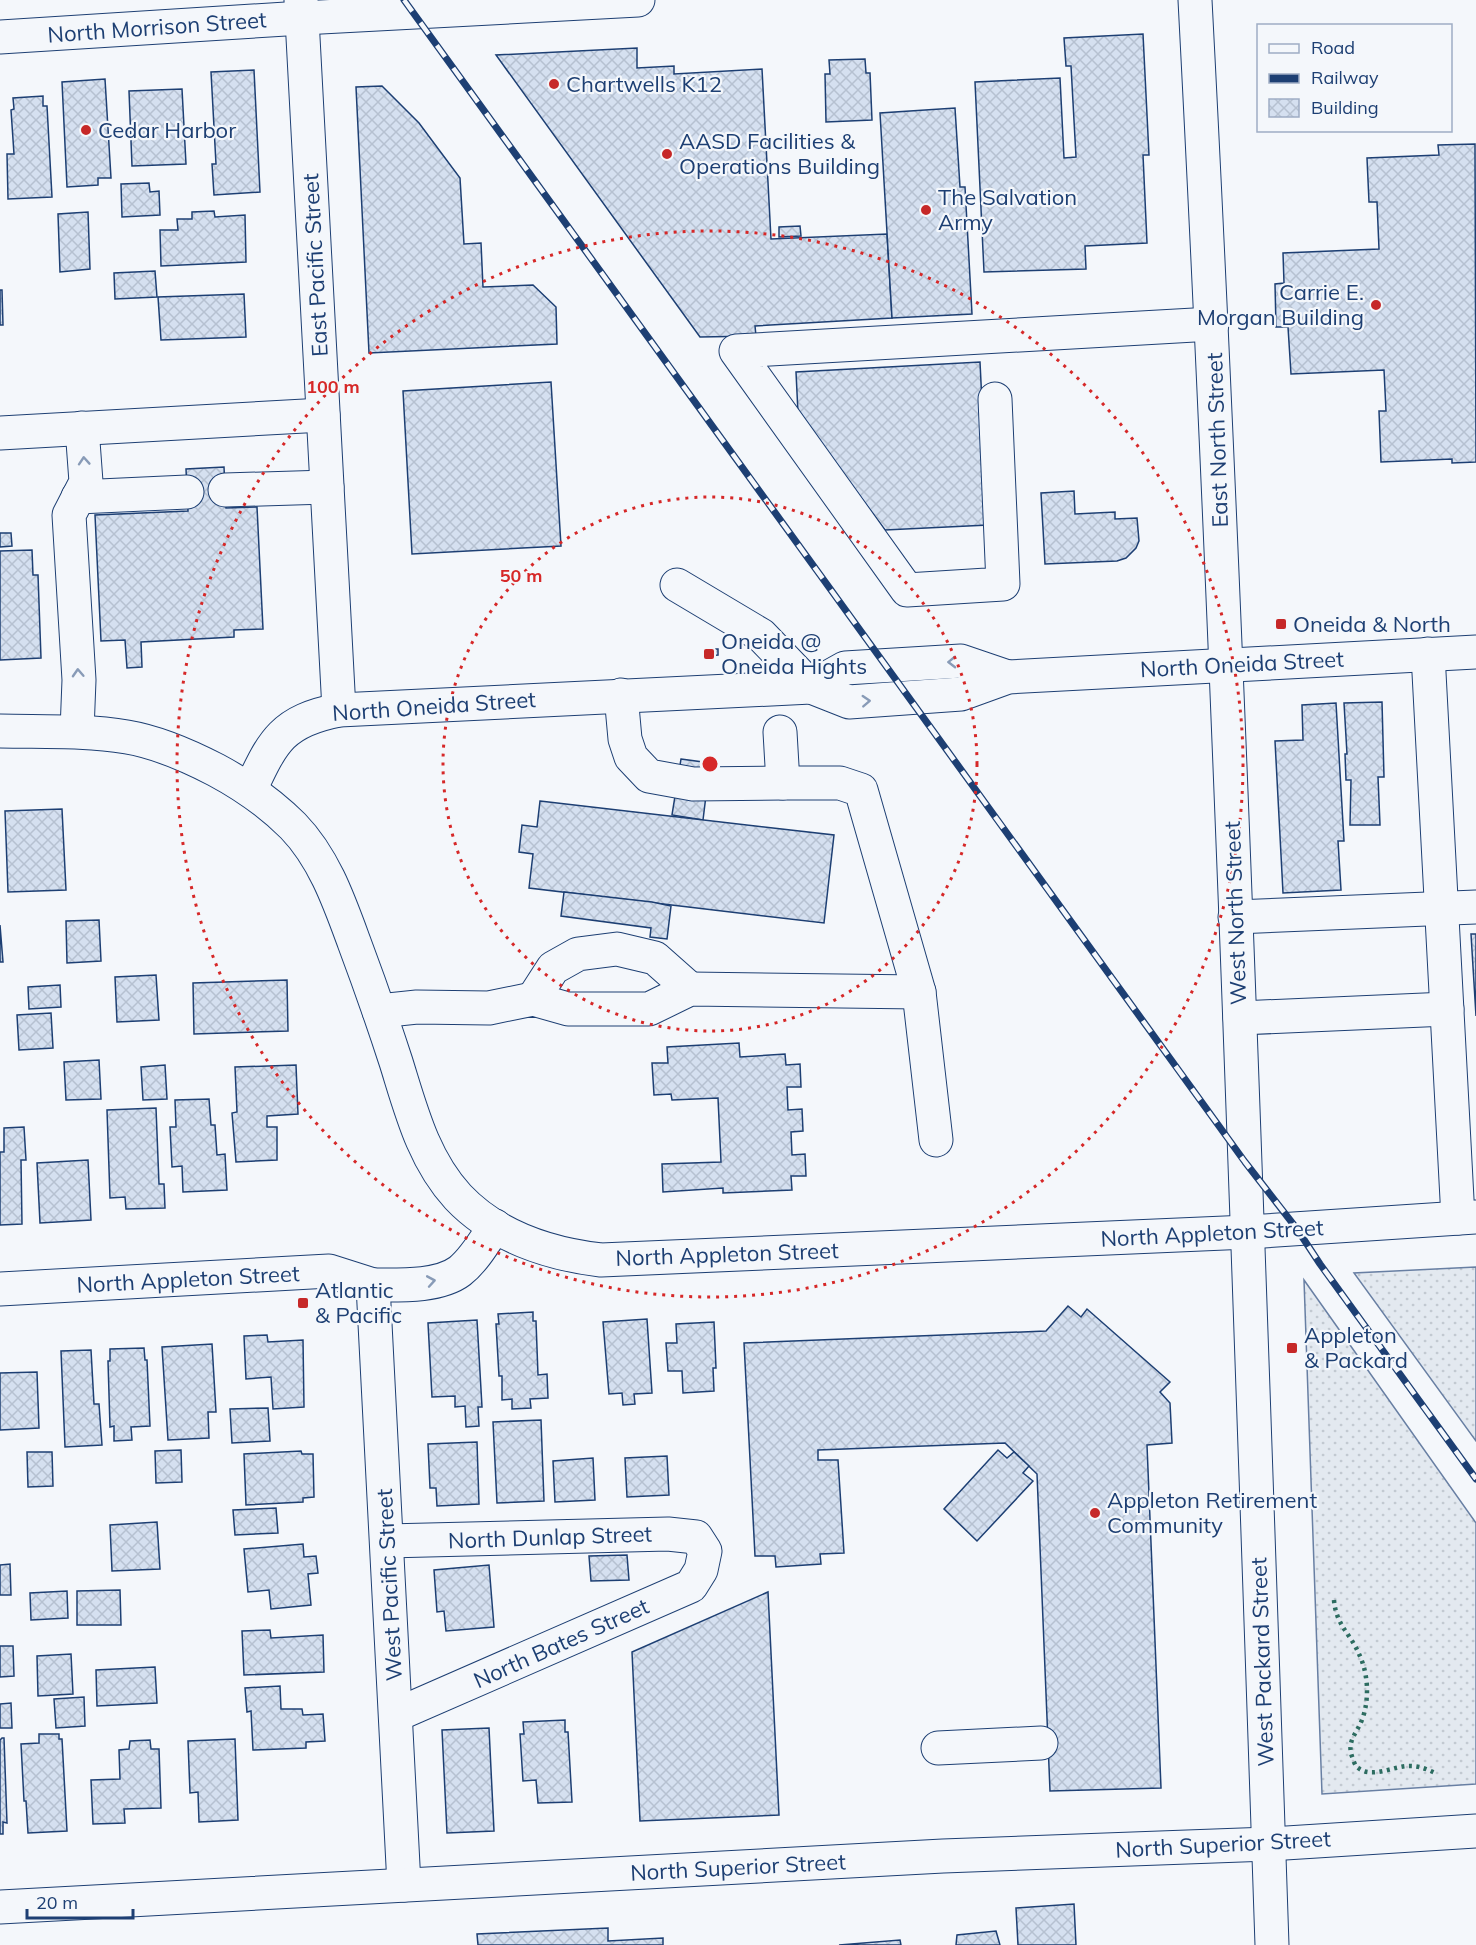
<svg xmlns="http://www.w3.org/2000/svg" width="1476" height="1945" viewBox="0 0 1476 1945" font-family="Mulish,sans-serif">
<defs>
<pattern id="grass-dots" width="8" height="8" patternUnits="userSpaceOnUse" patternTransform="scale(1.5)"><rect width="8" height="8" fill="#e3e9f0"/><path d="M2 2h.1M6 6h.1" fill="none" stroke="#c2c9d1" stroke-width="1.8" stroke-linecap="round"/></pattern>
<pattern id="building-cross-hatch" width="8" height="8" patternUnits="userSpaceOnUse" patternTransform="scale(1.5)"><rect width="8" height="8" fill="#d5e0f0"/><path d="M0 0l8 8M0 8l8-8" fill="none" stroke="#b6c1d1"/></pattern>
</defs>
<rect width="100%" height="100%" fill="#f4f7fb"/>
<g fill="url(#grass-dots)" stroke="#687fa3" stroke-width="1.5">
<path d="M1476 1267V1441L1354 1273Z"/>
<path d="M1304 1280 1476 1523V1784L1322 1794Z"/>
</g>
<g fill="url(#building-cross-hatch)" stroke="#1d3f73" stroke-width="1.5">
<path d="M1143 34 1149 155H1143L1147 243 1085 246 1086 269 984 272 975 82 1060 78 1064 158 1076 157 1071 66H1066L1064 38Z"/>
<path d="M637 48V68L674 66V74L762 69 771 239 887 234 892 318 755 326 756 336 700 337 496 55Z"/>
<path d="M865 59 866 73H870L872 120 826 122 825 74H830L829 60Z"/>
<path d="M254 70 260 192 214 195 212 164H216L211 72Z"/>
<path d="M105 79 111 178H98V185L67 187 62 82Z"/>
<path d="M382 86 419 123 460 178 464 244 481 243 483 287 533 285 556 307 557 344 369 353 356 87Z"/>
<path d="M182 89 186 164 132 166 129 91Z"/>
<path d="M43 96V106H47L52 197 8 199 7 154H14L11 110 14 109 13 98Z"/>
<path d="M955 108 960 187H965L972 314 892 318 880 113Z"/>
<path d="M1475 144 1476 462 1452 463V459L1381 462 1379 411H1386L1384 370 1291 374 1288 327H1276L1275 284 1284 283 1283 253 1379 249 1377 202H1369L1367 158 1439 155 1438 145Z"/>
<path d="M149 183 150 192 159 191 160 215 122 217 121 184Z"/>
<path d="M214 211 215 217 245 215 246 262 161 266 160 230H178L177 219H192V212Z"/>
<path d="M88 212 90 269 60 272 58 214Z"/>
<path d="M800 226 801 236 779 237V227Z"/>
<path d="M155 271 157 297 115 299 114 273Z"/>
<path d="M0 290H2L3 325H0Z"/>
<path d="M244 294 246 337 161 340 158 297Z"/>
<path d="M980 362 988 525 885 530 798 413 796 372Z"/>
<path d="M551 382 561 546 412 554 403 391Z"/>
<path d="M224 467 226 508 257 507 263 629 234 630V637L141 642 142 667 127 668 125 640 101 641 95 515 188 511 186 469Z"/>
<path d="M1074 491 1075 514 1115 512V519L1137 518 1139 541 1136 548 1126 558 1117 561 1045 564 1041 493Z"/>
<path d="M0 533H11L12 546 0 547Z"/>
<path d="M32 550 33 575H38L41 658 0 660V551Z"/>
<path d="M704 649H718V655L704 656Z"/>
<path d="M1382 702 1384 777H1378L1380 825H1350L1351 780H1346L1345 754H1347L1344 703Z"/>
<path d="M1336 703 1344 841H1338L1341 890 1283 893 1275 741 1303 740 1302 705Z"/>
<path d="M681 759 710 763 703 820 672 815Z"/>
<path d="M540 801 834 835 824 923 529 888 533 854 519 852 522 825 537 827Z"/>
<path d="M62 809 66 890 8 892 5 811Z"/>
<path d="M564 892 652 902 671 906 667 939 650 937 651 928 561 916Z"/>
<path d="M99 920 101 961 67 963 66 921Z"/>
<path d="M0 925 3 962H0Z"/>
<path d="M1471 934H1476V1016Z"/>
<path d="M156 975 159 1020 117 1022 115 977Z"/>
<path d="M287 980 288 1031 194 1034 193 983Z"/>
<path d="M60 985 61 1007 29 1009 28 987Z"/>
<path d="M51 1013 53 1048 19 1050 17 1015Z"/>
<path d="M739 1043 740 1057 785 1054 786 1065 800 1064 801 1087H787L788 1110 802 1109 803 1131 791 1132 792 1155 805 1154 806 1176H791L792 1190 723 1193V1188L663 1192 662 1164 721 1162 718 1098 672 1100 671 1094 654 1095 652 1063H668L667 1047Z"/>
<path d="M99 1060 101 1099 66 1100 64 1062Z"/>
<path d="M165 1065 167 1099 143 1100 141 1067Z"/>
<path d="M296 1065 298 1114 267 1116V1127H277V1160L236 1162 232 1113 237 1112 235 1067Z"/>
<path d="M209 1099 211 1125H215L217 1155 225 1154 227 1190 183 1192 182 1166 172 1167 170 1127H176L175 1100Z"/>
<path d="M156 1108 159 1184H164L165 1208 126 1209 125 1197 110 1198 107 1110Z"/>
<path d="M24 1127 26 1160H21L22 1224 0 1225V1152H4V1128Z"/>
<path d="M88 1160 91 1220 40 1223 37 1163Z"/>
<path d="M1068 1306 1081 1317 1087 1309 1170 1382 1160 1392 1170 1403 1172 1443 1147 1445 1161 1788 1050 1791 1037 1474 1005 1443 818 1450V1460H838L844 1553 820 1554 821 1564 776 1567 775 1556H755L744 1343 1046 1331Z"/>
<path d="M533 1312V1321H536L538 1375 547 1374 548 1398 530 1399 531 1408 512 1409V1399L502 1400V1376H499L496 1324H499L498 1314Z"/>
<path d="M647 1319 652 1393 634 1394 635 1404 623 1405 622 1393 609 1394 603 1322Z"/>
<path d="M477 1320 482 1407H478L479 1426 466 1427 465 1406 455 1407V1396L432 1397 428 1323Z"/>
<path d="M714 1322 716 1368H713L714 1391 683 1393 682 1371H668L666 1343H677L676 1324Z"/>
<path d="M267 1335 268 1342 303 1340 304 1407 273 1409 271 1377 246 1379 244 1336Z"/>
<path d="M212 1344 216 1412H208L209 1438 168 1440 162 1347Z"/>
<path d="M144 1348 145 1360H147L150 1426 131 1427 132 1440 114 1441V1426L110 1427 108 1361H110V1349Z"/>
<path d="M91 1350 94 1404H99L102 1445 65 1447 61 1351Z"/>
<path d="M37 1372 39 1428 0 1430V1373Z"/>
<path d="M268 1408 270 1441 232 1443 230 1409Z"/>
<path d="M541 1420 544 1501 497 1503 493 1422Z"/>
<path d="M477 1442 479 1504 437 1506 436 1488H430L428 1444Z"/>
<path d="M181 1450 182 1482 156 1483 155 1451Z"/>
<path d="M998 1450 1007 1458 1014 1452 1029 1466 1023 1473 1033 1481 977 1541 944 1509Z"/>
<path d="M301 1451 302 1454H313L314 1497 303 1498V1502L246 1505 244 1454Z"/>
<path d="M27 1452H52L53 1486 28 1487Z"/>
<path d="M667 1456 669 1495 627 1497 625 1458Z"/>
<path d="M593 1458 595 1500 555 1502 553 1461Z"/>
<path d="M276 1508 278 1533 235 1535 233 1510Z"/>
<path d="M157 1522 160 1569 112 1571 110 1525Z"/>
<path d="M303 1544 304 1557 316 1556 318 1573 308 1574 311 1605 271 1609 269 1590 248 1592 244 1549Z"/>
<path d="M627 1555 629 1580 591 1581 589 1556Z"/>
<path d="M10 1564 11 1595H0V1565Z"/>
<path d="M489 1565 494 1627 446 1631 444 1611 437 1612 434 1570Z"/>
<path d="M120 1590 121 1625H77V1591Z"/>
<path d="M67 1591 68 1618 31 1620 30 1593Z"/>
<path d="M768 1592 779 1815 640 1821 632 1652Z"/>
<path d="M270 1630 271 1638 323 1635 324 1672 244 1675 242 1631Z"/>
<path d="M0 1646H13L14 1676 0 1677Z"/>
<path d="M71 1654 73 1694 38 1696 37 1656Z"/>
<path d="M155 1667 157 1703 97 1706 96 1670Z"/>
<path d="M280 1686 281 1709H302L303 1715 323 1714 325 1741 306 1742V1748L253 1750 251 1711 247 1712 245 1688Z"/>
<path d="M84 1697 85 1726 56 1728 54 1699Z"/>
<path d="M11 1703 12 1728H0V1704Z"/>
<path d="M565 1720V1732H568L572 1802 538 1803 536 1780 523 1781 520 1734H524L523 1722Z"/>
<path d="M489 1728 494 1831 447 1833 442 1730Z"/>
<path d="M39 1734H59V1739H62L67 1831 28 1833 26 1801H24L21 1744 39 1743Z"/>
<path d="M2 1738H4L7 1823 3 1822V1834H0V1740Z"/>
<path d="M235 1739 238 1820 199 1822 198 1792 190 1793 188 1741Z"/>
<path d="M150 1740 151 1749H159L161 1808 124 1809 125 1823 93 1824 91 1780 120 1779 119 1750 129 1749 130 1741Z"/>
<path d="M1074 1904 1076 1945H1018L1016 1908Z"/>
<path d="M608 1928V1941L663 1938V1945H478L477 1934Z"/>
<path d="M996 1931 1000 1945H956L957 1935Z"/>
<path d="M900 1940 901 1945H839Z"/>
</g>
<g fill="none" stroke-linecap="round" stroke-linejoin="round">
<g stroke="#1d3f73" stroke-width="35">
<g id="minor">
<path d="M301 0 339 710"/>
<path d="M1195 0C1229 648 1250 1297 1272 1945"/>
<path d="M0 37 302 18 638 0"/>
<path d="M995 399 1003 584 907 590 736 351 1212 324"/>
<path d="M0 433 323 415"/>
<path d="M225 490 327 487"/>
<path d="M78 497 187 492"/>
<path d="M677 585 761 635 811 687"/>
<path d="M1428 654 1458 1218"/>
<path d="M621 695 625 739 631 757 649 776 693 784 783 783"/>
<path d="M77 731 79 680 69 515 86 482 82 428"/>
<path d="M780 732 783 783H840L861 790 919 992 936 1140"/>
<path d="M1235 917 1476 907"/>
<path d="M533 999 553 968 578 954 617 949 655 958 690 989"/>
<path d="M379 1011 417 1007 489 1008 533 999 568 1009H649L690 989 919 992"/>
<path d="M1240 1018 1447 1009"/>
<path d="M0 1289 329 1271 373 1285 404 1885"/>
<path d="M387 1541 668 1534 696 1537 705 1551 701 1570 691 1586 396 1715"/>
<path d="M938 1748 1041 1743"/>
<path d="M0 1907 943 1856 1269 1844 1476 1831"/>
</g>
</g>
<g stroke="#1d3f73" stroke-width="35">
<g id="major">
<path d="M811 687 845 668 961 661 1008 677"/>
<path d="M0 731C42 732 85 730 127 737 157 742 189 756 216 770 244 785 270 803 293 826 324 858 339 901 354 942 369 982 383 1022 396 1062 411 1110 423 1159 458 1197 495 1236 549 1254 601 1260L1248 1232 1476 1217"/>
<path d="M250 790C273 741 282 721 339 710L811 687 849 702 961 694 1008 677 1476 652"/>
<path d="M373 1285C398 1285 439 1287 460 1271 474 1260 485 1241 495 1226"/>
</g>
</g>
<use href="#minor" stroke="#f4f7fb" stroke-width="33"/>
<use href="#major" stroke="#f4f7fb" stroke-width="33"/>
<g stroke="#1d3f73" stroke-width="7">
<path id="rail" d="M404 0 1245 1162 1297 1229 1320 1264 1476 1479"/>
</g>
<use href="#rail" stroke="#f4f7fb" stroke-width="4.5" stroke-dasharray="14" stroke-linecap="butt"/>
<path stroke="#2c6c60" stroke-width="4.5" stroke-dasharray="3 4.5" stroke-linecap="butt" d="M1334 1600C1336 1625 1350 1633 1359 1654 1364 1664 1367 1678 1367 1690 1367 1699 1366 1708 1363 1717 1358 1733 1345 1741 1353 1759 1353 1760 1356 1767 1357 1767 1371 1780 1395 1765 1411 1766 1420 1766 1429 1770 1437 1774"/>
</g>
<defs><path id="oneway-chevron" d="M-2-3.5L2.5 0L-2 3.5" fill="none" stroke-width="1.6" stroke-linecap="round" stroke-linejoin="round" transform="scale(1.5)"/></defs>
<g stroke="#889bb7">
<use href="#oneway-chevron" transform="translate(84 461) rotate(-94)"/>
<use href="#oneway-chevron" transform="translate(952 662) rotate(179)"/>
<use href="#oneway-chevron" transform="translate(78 673) rotate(-93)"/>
<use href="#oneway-chevron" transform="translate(866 701) rotate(-3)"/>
<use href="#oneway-chevron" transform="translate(431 1281) rotate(-10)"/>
</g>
<g fill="none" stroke="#d62828" stroke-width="3" stroke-dasharray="3 6">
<circle cx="710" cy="764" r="267"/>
<circle cx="710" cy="764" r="533"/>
</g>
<g fill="#c62828" stroke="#f4f7fb" stroke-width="2">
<circle cx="554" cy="84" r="6"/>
<circle cx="86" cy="130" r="6"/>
<circle cx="667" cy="154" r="6"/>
<circle cx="926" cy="210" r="6"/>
<circle cx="1376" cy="305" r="6"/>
<rect x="1275" y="618" width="12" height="12" rx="3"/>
<rect x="703" y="648" width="12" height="12" rx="3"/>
<rect x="297" y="1297" width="12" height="12" rx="3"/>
<rect x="1286" y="1342" width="12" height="12" rx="3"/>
<circle cx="1095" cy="1513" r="6"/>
</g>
<g text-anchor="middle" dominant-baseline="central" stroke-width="4.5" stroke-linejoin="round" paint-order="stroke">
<g font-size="22" fill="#1d3f73" stroke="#f4f7fb">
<text transform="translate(157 27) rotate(-4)">North Morrison Street</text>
<text transform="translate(315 265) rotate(-93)">East Pacific Street</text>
<text transform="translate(1217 440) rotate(-92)">East North Street</text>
<text transform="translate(1242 664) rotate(-3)">North Oneida Street</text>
<text transform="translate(434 706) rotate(-4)">North Oneida Street</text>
<text transform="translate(1235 913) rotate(-92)">West North Street</text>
<text transform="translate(1212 1233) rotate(-3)">North Appleton Street</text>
<text transform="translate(727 1254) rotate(-2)">North Appleton Street</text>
<text transform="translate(188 1279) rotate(-3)">North Appleton Street</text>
<text transform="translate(550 1537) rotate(-2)">North Dunlap Street</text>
<text transform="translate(389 1585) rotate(-93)">West Pacific Street</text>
<text transform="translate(561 1643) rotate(-24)">North Bates Street</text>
<text transform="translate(1262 1662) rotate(-92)">West Packard Street</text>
<text transform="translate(1223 1844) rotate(-3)">North Superior Street</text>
<text transform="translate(738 1867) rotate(-3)">North Superior Street</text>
</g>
<g font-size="22" fill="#1d3f73" stroke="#f4f7fb" text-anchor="start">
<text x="566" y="84">Chartwells K12</text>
<text x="98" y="130">Cedar Harbor</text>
<text x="679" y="141">AASD Facilities &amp;<tspan x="679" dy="25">Operations Building</tspan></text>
<text x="938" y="197">The Salvation<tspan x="938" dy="25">Army</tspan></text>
<text x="1364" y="292" text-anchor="end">Carrie E.<tspan x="1364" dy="25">Morgan Building</tspan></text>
<text x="1293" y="624">Oneida &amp; North</text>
<text x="721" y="641">Oneida @<tspan x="721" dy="25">Oneida Hights</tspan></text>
<text x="315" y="1290">Atlantic<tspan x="315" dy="25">&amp; Pacific</tspan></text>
<text x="1304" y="1335">Appleton<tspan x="1304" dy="25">&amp; Packard</tspan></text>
<text x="1107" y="1500">Appleton Retirement<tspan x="1107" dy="25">Community</tspan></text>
</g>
</g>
<circle cx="710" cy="764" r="9" fill="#d62828" stroke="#f4f7fb" stroke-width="3"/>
<g font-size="18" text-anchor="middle" font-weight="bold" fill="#d62828" stroke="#f4f7fb" stroke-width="4.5" stroke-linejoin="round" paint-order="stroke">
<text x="333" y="393">100 m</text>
<text x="521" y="582">50 m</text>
</g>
<rect x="1257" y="24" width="195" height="108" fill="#f4f7fb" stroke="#9eadc5" stroke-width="1.5"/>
<rect x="1269" y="44" width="30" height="9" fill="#f4f7fb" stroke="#9eadc5" stroke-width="1.5"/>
<text x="1311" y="54" font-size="18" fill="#1d3f73">Road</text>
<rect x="1269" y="74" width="30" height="9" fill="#1d3f73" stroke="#9eadc5" stroke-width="1.5"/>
<text x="1311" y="84" font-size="18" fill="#1d3f73">Railway</text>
<rect x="1269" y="99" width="30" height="18" fill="url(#building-cross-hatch)" stroke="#9eadc5" stroke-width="1.5"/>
<text x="1311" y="114" font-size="18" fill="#1d3f73">Building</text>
<path d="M27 1909v9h106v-9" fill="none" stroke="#1d3f73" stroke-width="3"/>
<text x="36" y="1909" font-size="18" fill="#1d3f73" stroke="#f4f7fb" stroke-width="4.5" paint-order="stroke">20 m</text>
</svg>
